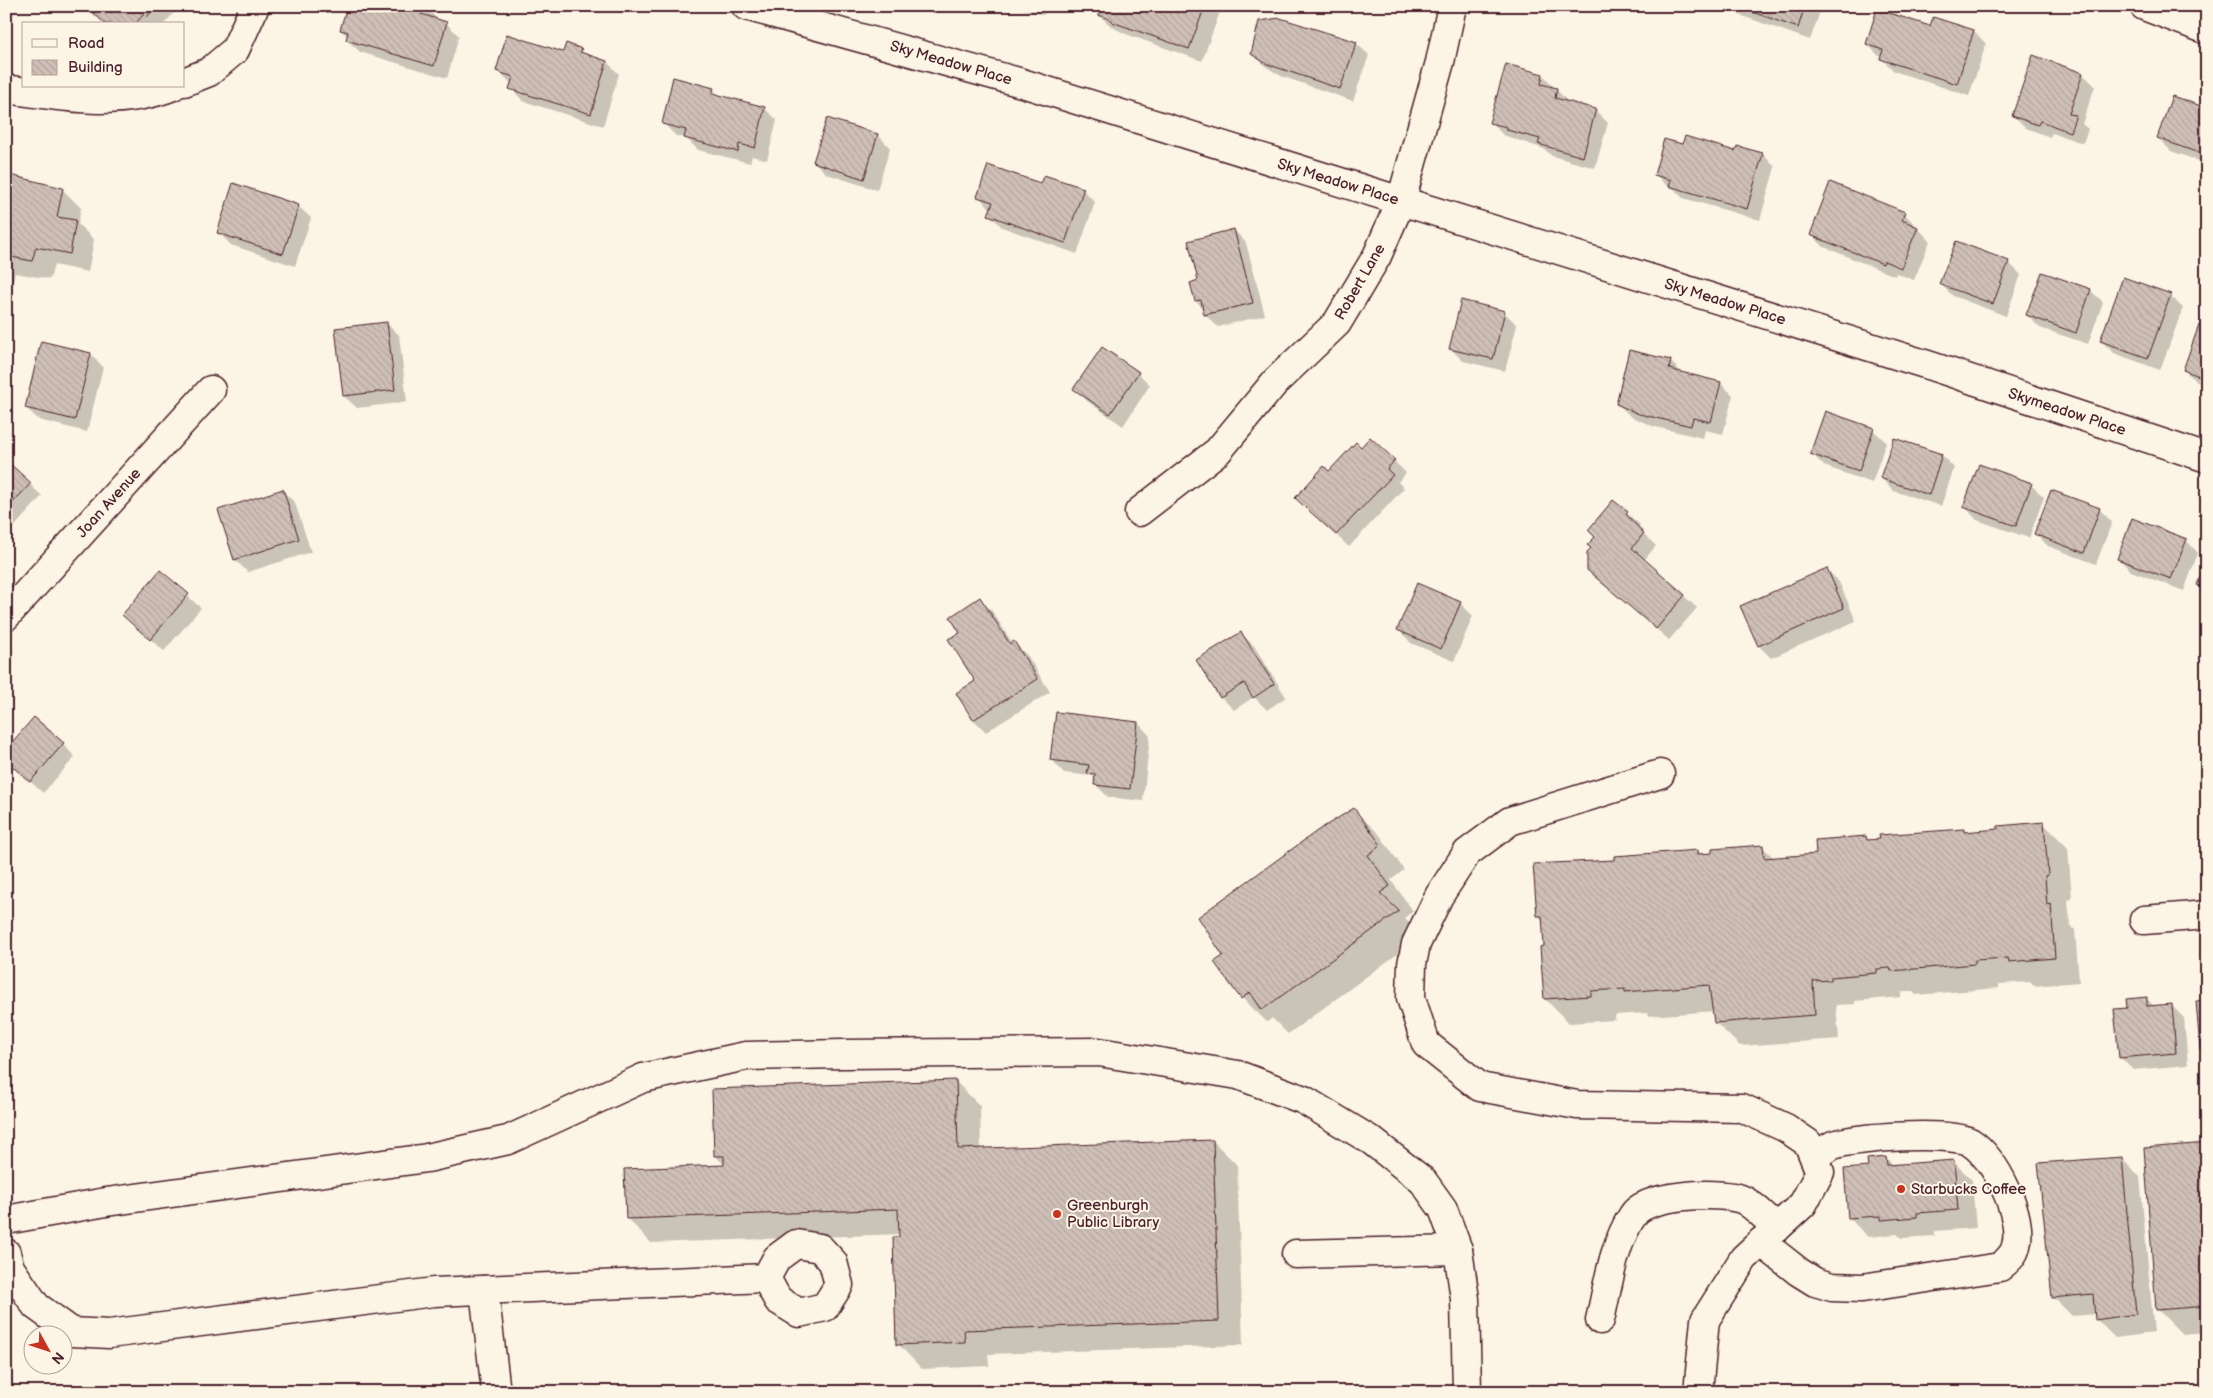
<svg xmlns="http://www.w3.org/2000/svg" width="2213" height="1398" viewBox="0 0 2213 1398" font-family="'Balsamiq Sans',sans-serif">
<defs>
<pattern id="building-back-hatch" width="6" height="6" patternUnits="userSpaceOnUse" patternTransform="scale(1.25)"><rect width="6" height="6" fill="#cfc0b7"/><path d="M-1 5l2 2M0 0l6 6M5-1l2 2" fill="none" stroke="#b3a59e"/></pattern>
</defs>
<rect width="100%" height="100%" fill="#fcf5e5"/>
<filter id="ink" filterUnits="userSpaceOnUse"><feTurbulence type="fractalNoise" baseFrequency=".02" numOctaves="2"/><feDisplacementMap in="SourceGraphic" scale="10" xChannelSelector="R" yChannelSelector="G"/><feConvolveMatrix kernelMatrix="1 2 1 2 8 2 1 2 1" color-interpolation-filters="sRGB"/></filter>
<g filter="url(#ink)">
<g fill="#0003">
<path d="M88 6H180L164 24H106Z"/>
<path d="M406 6H425L436 18 435 20 446 23 459 36 447 78 360 52 347 40 348 37 341 30Z"/>
<path d="M1013 6H1046L1044 15Z"/>
<path d="M1102 6H1218L1221 9 1202 61 1126 34 1112 27 1099 15Z"/>
<path d="M1729 6H1822L1810 40 1737 14Z"/>
<path d="M1934 19 1974 31 1986 44 1969 96 1894 71 1867 44 1931 28Z"/>
<path d="M1356 43 1369 55 1353 101 1281 76 1265 66 1253 53Z"/>
<path d="M581 50 587 56 607 62 619 74 603 126 523 101 511 88 512 84 498 71Z"/>
<path d="M2034 57 2083 74 2095 86 2082 124 2088 129 2083 143 2052 133 2050 137 2026 128 2014 116Z"/>
<path d="M1506 66 1543 75 1569 103 1595 110 1608 123 1595 168 1552 156 1544 149 1503 135 1491 122Z"/>
<path d="M713 89 721 97 764 108 777 120 767 160 752 156 750 163 698 150 686 138 676 136 663 123Z"/>
<path d="M2207 109V164L2171 151 2158 138Z"/>
<path d="M878 135 890 148 877 190 827 174 814 162Z"/>
<path d="M1683 146 1736 153 1738 147 1763 154 1775 167 1760 220 1683 198 1674 189 1668 187 1655 174Z"/>
<path d="M6 176 62 189 81 208 78 224 94 240 88 272 54 265 50 279 15 273 9 297 6 296Z"/>
<path d="M1041 185 1083 190 1095 202 1077 254 1002 227 990 215 991 209 978 196Z"/>
<path d="M298 206 311 218 295 266 231 245 218 232Z"/>
<path d="M1904 213 1930 241 1914 280 1896 273 1895 276 1824 247 1811 234Z"/>
<path d="M1234 230 1246 243 1265 315 1218 327 1205 315 1204 309 1196 301 1200 281Z"/>
<path d="M2008 262 2021 275 2006 316 1953 296 1940 284Z"/>
<path d="M2124 279 2170 296 2183 308 2160 370 2114 353 2101 341Z"/>
<path d="M2090 290 2103 302 2088 344 2040 328 2027 315Z"/>
<path d="M1504 312 1517 325 1505 371 1463 361 1450 348Z"/>
<path d="M386 323 399 335 407 402 357 408 344 396Z"/>
<path d="M2207 329V386L2197 382 2184 370Z"/>
<path d="M91 354 103 367 87 432 39 420 26 408Z"/>
<path d="M1670 361 1683 374 1720 383 1733 395 1723 434 1705 430 1703 438 1652 426 1630 416 1617 403Z"/>
<path d="M1138 373 1150 385 1123 426 1087 401 1075 388Z"/>
<path d="M1873 430 1886 442 1872 483 1824 466 1812 454Z"/>
<path d="M1895 440 1942 455 1954 468 1941 506 1894 491 1881 478Z"/>
<path d="M1361 449 1394 461 1406 473 1398 482 1404 488 1349 547 1309 510 1329 473Z"/>
<path d="M6 462 42 496 6 536Z"/>
<path d="M1980 466 2031 485 2044 497 2029 538 1977 520 1965 507Z"/>
<path d="M283 491 295 503 311 552 248 572 235 560Z"/>
<path d="M1613 501 1640 525 1638 528 1656 546 1644 560 1697 608 1669 640 1602 582 1592 548Z"/>
<path d="M2099 509 2112 522 2096 564 2048 546 2036 534Z"/>
<path d="M2186 540 2198 553 2184 591 2131 571 2118 558Z"/>
<path d="M2207 562V594L2198 585Z"/>
<path d="M1826 569 1839 582 1856 621 1771 658 1759 646 1742 607Z"/>
<path d="M160 572 201 608 164 651 136 627Z"/>
<path d="M980 599 992 611 1013 644 1014 643 1027 655 1050 692 986 732 974 720 957 694 977 682 961 633Z"/>
<path d="M1460 603 1473 616 1454 661 1411 643 1399 630Z"/>
<path d="M1241 633 1254 646 1286 697 1267 710 1254 697 1234 710 1221 697Z"/>
<path d="M1138 723 1150 736 1143 801 1108 797 1095 784 1096 780 1092 776 1064 773 1052 760Z"/>
<path d="M63 744 75 757 43 793 15 768Z"/>
<path d="M1354 810 1379 834 1404 870 1391 880 1413 911 1404 918 1422 936 1288 1034 1272 1018 1267 1022 1242 998 1216 962 1225 956Z"/>
<path d="M2043 823 2068 848 2072 899 2068 900 2070 925 2075 930 2079 982 2034 986 2030 982 1999 984V988L1916 995 1913 992H1901V997L1855 1001V1004L1836 1005 1839 1039 1740 1046 1715 1022 1714 1011 1650 1016 1647 1013 1615 1015V1020L1569 1023 1545 999 1546 948 1543 921 1538 915 1615 861 1698 851 1702 855 1762 846 1775 859 1817 855 1866 837 1869 841 1963 830 1966 833Z"/>
<path d="M2146 998 2155 1007 2171 1005 2184 1018 2188 1065 2133 1070 2120 1057 2128 1009Z"/>
<path d="M955 1081 980 1106 981 1150 1213 1141 1237 1165 1243 1345 988 1354 989 1366 922 1369 898 1344 901 1234 651 1243 627 1218 726 1166 715 1156Z"/>
<path d="M2207 1144V1332L2182 1334 2157 1309Z"/>
<path d="M1886 1158 1894 1166 1953 1161 1972 1180 1976 1228 1935 1231V1236L1901 1238 1897 1234 1868 1237 1849 1218 1869 1168Z"/>
<path d="M2121 1158 2140 1177 2154 1333 2115 1338 2096 1319V1314L2072 1316 2054 1298Z"/>
</g>
<g fill="url(#building-back-hatch)" stroke="#4a1f2b">
<path d="M86 6H156L147 17 144 14 135 24H105Z"/>
<path d="M347 6H423L421 14 447 22 434 66 346 40 348 32 340 30Z"/>
<path d="M1101 6H1205L1189 49 1112 22V20L1098 15Z"/>
<path d="M1735 6H1805L1798 28Z"/>
<path d="M1877 9 1930 26 1933 17 1974 30 1957 84 1880 59 1883 50 1866 44Z"/>
<path d="M1280 18 1357 42 1340 89 1267 64 1251 54 1259 21Z"/>
<path d="M507 34 563 52 566 43 582 49 580 52 607 61 591 114 509 89 513 77 496 71Z"/>
<path d="M2033 55 2083 73 2069 114 2076 115 2070 132 2040 121 2038 125 2012 116Z"/>
<path d="M1506 64 1543 74 1541 84 1557 88 1555 98 1596 109 1583 157 1538 144 1540 139 1507 130V127L1489 123Z"/>
<path d="M673 77 714 88 712 93 765 107 755 148 739 144 738 152 684 138 686 130 662 124Z"/>
<path d="M2172 96 2207 108V156L2157 138Z"/>
<path d="M827 118 878 134 864 179 813 162Z"/>
<path d="M1685 136 1735 151 1737 146 1763 153 1747 209 1669 186 1671 180 1654 175 1664 139 1682 144Z"/>
<path d="M988 165 1040 183 1044 175 1084 188 1065 243 988 215 993 202 977 197Z"/>
<path d="M6 174 63 188 57 217 76 220 70 254 36 247 32 261 6 256Z"/>
<path d="M1830 182 1905 212 1902 220 1918 227 1901 268 1884 261 1883 264 1810 235Z"/>
<path d="M233 183 299 205 283 254 217 233Z"/>
<path d="M1234 229 1253 303 1204 315 1201 300 1195 301 1190 283 1198 280 1188 241Z"/>
<path d="M1956 241 2009 261 1993 304 1939 284Z"/>
<path d="M2042 272 2091 289 2076 333 2026 315Z"/>
<path d="M2123 277 2171 294 2148 358 2100 341Z"/>
<path d="M1461 300 1505 311 1493 359 1449 349Z"/>
<path d="M387 322 395 390 343 396 335 328Z"/>
<path d="M2199 325 2207 328V379L2183 370Z"/>
<path d="M41 341 91 353 75 420 25 408Z"/>
<path d="M1102 347 1139 372 1110 414 1073 389Z"/>
<path d="M1629 350 1671 360 1669 369 1721 382 1711 422 1693 418 1691 426 1639 414 1616 404Z"/>
<path d="M1825 411 1874 428 1859 471 1810 454Z"/>
<path d="M1370 437 1395 460 1387 469 1393 475 1336 535 1295 498 1324 466 1329 471 1356 442 1361 447Z"/>
<path d="M1894 438 1942 454 1929 495 1880 478Z"/>
<path d="M6 460 31 483 6 510Z"/>
<path d="M1979 464 2032 483 2016 526 1963 507Z"/>
<path d="M283 489 299 539 234 560 218 510Z"/>
<path d="M2051 490 2100 508 2084 553 2034 534Z"/>
<path d="M1613 500 1628 512 1626 514 1644 533 1632 548 1685 595 1656 629 1587 570V552L1591 548 1587 545 1595 537 1588 530Z"/>
<path d="M2132 518 2187 539 2171 579 2117 559Z"/>
<path d="M2207 559V589L2197 585Z"/>
<path d="M1827 568 1844 608 1758 646 1740 606Z"/>
<path d="M160 570 189 594 150 640 122 615Z"/>
<path d="M1417 583 1461 602 1441 649 1397 630Z"/>
<path d="M980 597 1010 644 1014 641 1038 679 973 720 956 693 975 681 948 639 960 633 950 617Z"/>
<path d="M1241 632 1274 684 1253 698 1244 683 1220 698 1196 660Z"/>
<path d="M1056 712 1138 722 1130 789 1094 785 1095 774 1087 773 1089 765 1050 760Z"/>
<path d="M34 717 64 743 30 782 6 761V749Z"/>
<path d="M1354 808 1381 845 1368 855 1390 886 1380 893 1399 911 1262 1010 1250 992 1241 999 1214 962 1223 956 1198 917 1317 831Z"/>
<path d="M2044 822 2048 875 2045 876 2047 905 2051 904 2055 958 2009 962 2008 958 1975 960V964L1891 971 1890 968 1877 969V973L1831 977V980L1813 981 1815 1015 1714 1023 1709 985 1625 992V989L1591 991V996L1544 999 1540 947 1544 946 1542 916H1537L1533 864 1614 860V856L1698 850V854L1712 853V849L1763 845 1764 858 1816 854 1815 840 1866 836 1867 840 1880 839 1879 835 1964 829V832L1998 829V826Z"/>
<path d="M2147 997V1006L2172 1004 2176 1053 2119 1058 2114 1009 2127 1008 2126 999Z"/>
<path d="M2207 1000V1049H2200L2196 1001Z"/>
<path d="M956 1080 958 1149 1213 1140 1219 1321 964 1330 965 1342 896 1345 893 1237H899L898 1209 626 1219 624 1169 724 1165V1156H714L712 1089Z"/>
<path d="M2207 1143V1306L2156 1310 2144 1148Z"/>
<path d="M1886 1157 1887 1165 1954 1160 1958 1210 1917 1213V1217L1881 1220V1216L1848 1218 1844 1169 1868 1167 1867 1159Z"/>
<path d="M2122 1157 2136 1314 2095 1320 2093 1294 2052 1298 2038 1163Z"/>
</g>
<g fill="none" stroke-linecap="round" stroke-linejoin="round">
<g stroke="#4a1f2b" stroke-width="31">
<g id="minor">
<path d="M746 6 1022 83 1928 365 2207 458"/>
<path d="M2144 6 2207 30"/>
<path d="M184 82 209 72 235 50 255 6"/>
<path d="M6 89C63 97 118 108 173 86"/>
<path d="M1139 512 1218 451 1276 381 1337 323 1377 256 1401 201 1440 62 1452 6"/>
<path d="M6 616 211 390"/>
<path d="M1660 774 1510 821 1467 853 1439 896 1416 944 1412 964 1411 998 1426 1044 1480 1087 1577 1105 1742 1108 1786 1128 1808 1143 1820 1172 1803 1204 1744 1258 1705 1320 1698 1392"/>
<path d="M2144 920 2207 915"/>
<path d="M6 1220 106 1202 427 1158 508 1140 643 1078 746 1056 843 1054 1099 1052 1238 1075 1304 1100 1372 1141 1423 1181 1443 1209 1458 1250 1465 1299 1467 1392"/>
<path d="M1761 1242 1799 1272 1815 1282 1832 1287 1862 1288 2000 1267C2007 1261 2014 1256 2016 1246 2024 1217 1996 1158 1970 1142 1951 1131 1855 1137 1833 1145 1827 1148 1820 1154 1815 1158"/>
<path d="M796 1244 820 1248 833 1262 839 1285 825 1307 799 1313 778 1300 766 1278 777 1258Z"/>
<path d="M6 1253 10 1268 36 1306 72 1332 109 1334 434 1292 766 1278"/>
<path d="M1296 1254 1458 1250"/>
<path d="M484 1290 496 1392"/>
<path d="M1600 1320C1608 1286 1613 1245 1633 1215 1646 1194 1716 1192 1738 1198 1749 1200 1768 1220 1777 1228"/>
</g>
</g>
<use href="#minor" stroke="#fcf5e5" stroke-width="28"/>
</g>
</g>
<g fill="#c8321e" stroke="#fcf5e5" stroke-width="2">
<circle cx="1901" cy="1189" r="5"/>
<circle cx="1057" cy="1214" r="5"/>
</g>
<g text-anchor="middle" dominant-baseline="central" stroke-width="4" stroke-linejoin="round" paint-order="stroke">
<g font-size="15" fill="#4a1f2b" stroke="#fcf5e5">
<text transform="translate(951 63) rotate(16)">Sky Meadow Place</text>
<text transform="translate(1338 182) rotate(17)">Sky Meadow Place</text>
<text transform="translate(1360 282) rotate(-60)">Robert Lane</text>
<text transform="translate(1725 302) rotate(17)">Sky Meadow Place</text>
<text transform="translate(2067 412) rotate(18)">Skymeadow Place</text>
<text transform="translate(109 503) rotate(-48)">Joan Avenue</text>
</g>
<g font-size="15" fill="#4a1f2b" stroke="#fcf5e5" text-anchor="start">
<text x="1911" y="1189">Starbucks Coffee</text>
<text x="1067" y="1205">Greenburgh<tspan x="1067" dy="17">Public Library</tspan></text>
</g>
</g>
<rect width="2213" height="1398" fill="none" stroke="#fcf5e5" stroke-width="25"/>
<rect x="12" y="12" width="2188" height="1373" fill="none" stroke="#4a1f2b" stroke-width="2" filter="url(#ink)"/>
<rect x="22" y="22" width="162" height="65" fill="#fcf5e5" stroke="#b59f9b"/>
<rect x="32" y="39" width="25" height="8" fill="#fcf5e5" stroke="#b59f9b"/>
<text x="68" y="48" font-size="15" fill="#4a1f2b">Road</text>
<rect x="32" y="60" width="25" height="15" fill="url(#building-back-hatch)" stroke="#b59f9b"/>
<text x="68" y="72" font-size="15" fill="#4a1f2b">Building</text>
<g transform="translate(48 1350) rotate(130)"><circle r="24" fill="#fcf5e5" stroke="#b59f9b"/>
<path d="M0-4L9 19L0 12L-9 19Z" fill="#c8321e"/>
<text y="-8" font-size="14" font-weight="bold" text-anchor="middle" fill="#4a1f2b">N</text>
</g>
</svg>
